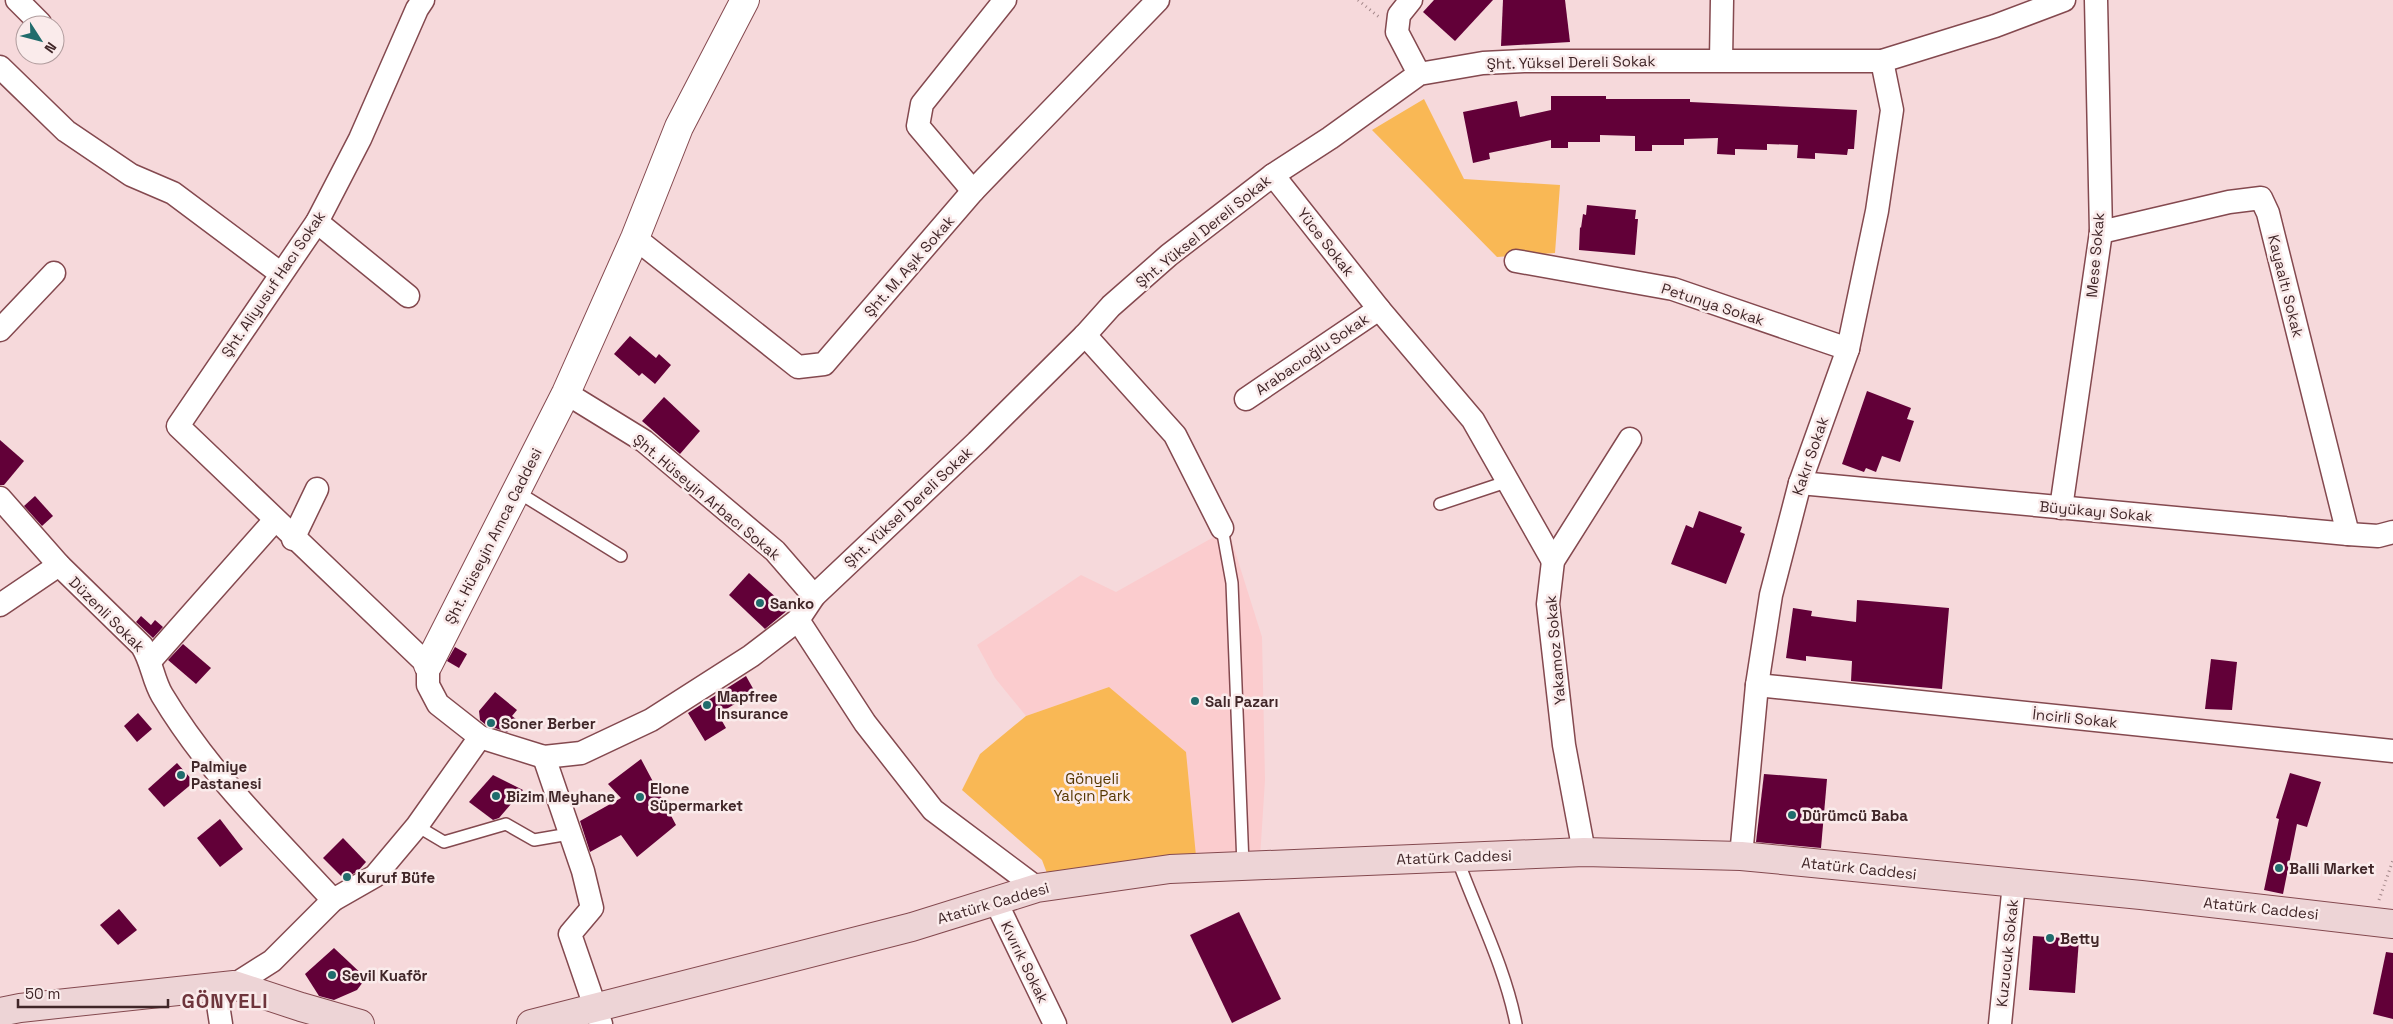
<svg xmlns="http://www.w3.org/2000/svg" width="2393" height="1024" viewBox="0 0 2393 1024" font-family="'Space Grotesk',sans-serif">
<rect width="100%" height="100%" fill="#f6d9db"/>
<path fill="#fbccce" d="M1228 529 1262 637 1265 780 1260 858 1196 856 1109 687 1026 716 995 678 977 645 1081 575 1116 592Z"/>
<g fill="#f9b855">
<path d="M1424 99 1464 179 1560 185 1555 253 1497 257 1372 130Z"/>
<path d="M1109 687 1186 752 1196 856 1051 884 1042 860 962 790 980 754 1026 716Z"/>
</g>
<g fill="#620038">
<path d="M1434 0H1493L1455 41 1423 12Z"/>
<path d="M1503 0H1565L1570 42 1501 46Z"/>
<path d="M1551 96H1606V99H1690V102L1857 110 1854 149H1848L1847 155 1815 153V159L1797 158 1798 145 1767 144V150L1735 149V155L1717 154 1718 138 1684 139V145H1652V151H1635V136L1600 135V142H1568V148H1551V140L1489 153 1490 159 1473 163 1463 112 1517 101 1520 117 1551 110Z"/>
<path d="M1587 205 1636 210 1635 219H1638L1635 255 1579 250 1580 227 1581 228 1583 214 1586 215Z"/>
<path d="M630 336 656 358 659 354 671 365 655 384 642 373 639 376 614 354Z"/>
<path d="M1867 391 1911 408 1907 419 1914 421 1900 462 1882 456 1876 472 1866 468 1864 472 1842 464Z"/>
<path d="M664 397 700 431 680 454 642 421Z"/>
<path d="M0 440 24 461 4 485H0Z"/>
<path d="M35 496 53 516 42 526 24 506Z"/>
<path d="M1699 511 1742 527 1740 532 1745 534 1726 584 1671 564 1686 525 1693 528Z"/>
<path d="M749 573 789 609 765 629 729 595Z"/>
<path d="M1857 600 1949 608 1942 689 1851 681 1852 661 1806 656V661L1786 658 1793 608 1812 611 1811 616 1856 622Z"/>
<path d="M141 616 151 625 155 620 163 627 153 638 136 622Z"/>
<path d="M183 644 211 668 196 684 168 660Z"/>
<path d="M455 647 467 654 459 668 447 661Z"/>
<path d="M2211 659 2237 662 2232 710 2205 709Z"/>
<path d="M746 676 755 692 718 714 726 728 705 741 688 713Z"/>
<path d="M495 692 517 710 512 716 517 720 507 732 486 725 480 720 479 711Z"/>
<path d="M138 713 152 729 137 742 124 726Z"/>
<path d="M641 759 676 825 637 857 621 835 590 852 580 821 621 798 608 784Z"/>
<path d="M177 763 194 782 164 807 148 789Z"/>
<path d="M2290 773 2321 782 2307 827 2297 824 2283 894 2264 890 2279 819 2276 818Z"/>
<path d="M1764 774 1827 779 1821 848 1756 842Z"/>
<path d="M493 775 523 790 499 818 493 820 469 802Z"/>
<path d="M220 819 243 849 220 867 197 838Z"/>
<path d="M343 838 366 862 358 871 344 879 323 858Z"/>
<path d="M119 909 137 930 118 945 100 925Z"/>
<path d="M1239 912 1281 999 1232 1023 1190 935Z"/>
<path d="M2033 936 2079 939 2075 993 2029 990Z"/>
<path d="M334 948 366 978 357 990 334 1000 319 996 305 974Z"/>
<path d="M2386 952 2393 953V1019L2373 1014Z"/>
</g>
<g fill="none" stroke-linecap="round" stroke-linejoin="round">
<g stroke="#84494f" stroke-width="14">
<g id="service">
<path d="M516 491 621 556"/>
<path d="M1440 504 1509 481"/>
<path d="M1222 528 1232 583 1243 865"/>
<path d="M417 826 444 842 506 824 534 840 569 834"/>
<path d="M1457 858C1477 913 1505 967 1516 1024"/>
</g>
</g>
<g stroke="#84494f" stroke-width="25">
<g id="minor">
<path d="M17 0 40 23"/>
<path d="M423 0 417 9 360 139 317 222 178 426 428 665V685L438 704 480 737 544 757 581 753 651 720 751 656 798 620 814 596 977 442 1085 335 1111 306 1169 255 1273 175 1330 138 1419 74 1483 63 1524 61H1882L1995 26 2064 0"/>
<path d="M1411 0 1399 15 1397 32 1419 74"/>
<path d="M1721 60 1722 0"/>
<path d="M0 67 66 131 131 175 173 193 280 273"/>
<path d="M1273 175 1379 309 1473 420 1553 561"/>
<path d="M973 191 918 126 922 104 1005 0"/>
<path d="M317 222 408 296"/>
<path d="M2101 232 2229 202 2261 198 2268 213 2348 534"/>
<path d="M635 238 798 367 824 364 973 191 1158 0"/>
<path d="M1516 261 1673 289 1848 349"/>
<path d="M0 330 54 273"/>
<path d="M1085 335 1175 435 1222 528"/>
<path d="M566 393 644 441 775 551 814 596"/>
<path d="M1246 399 1379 309"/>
<path d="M1800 483 2348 534 2378 536 2393 532"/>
<path d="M0 498 59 565 142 646C152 662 153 680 162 695 208 772 273 835 333 900"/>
<path d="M2061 508 2101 232 2096 0"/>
<path d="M293 539 317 489"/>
<path d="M0 605 59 565"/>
<path d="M798 620 865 723 933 810 1037 888"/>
<path d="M151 660 275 520"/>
<path d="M1757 685 2393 751"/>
<path d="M544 757 583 871 592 908 570 934 601 1024"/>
<path d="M1584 852 1564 745 1548 604 1553 561 1630 439"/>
<path d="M1741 856 1757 685 1771 595 1800 483 1848 349 1877 211 1892 110 1882 61"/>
<path d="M995 900 1055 1024"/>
<path d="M215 985 221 1024"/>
<path d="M234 985 272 961 333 900 375 876 417 826 480 737"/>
<path d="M2000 1024 2014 883"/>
</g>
</g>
<g stroke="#84494f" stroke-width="30">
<path id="tertiary" d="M428 665 566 393 635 238 679 127 745 0"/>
</g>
<g stroke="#84494f" stroke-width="30">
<g id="secondary">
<path d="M0 1012 20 1008 234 985 301 1007 360 1024"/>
<path d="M531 1024 912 927 1037 888 1170 869 1584 852 1741 856 2141 895 2393 924"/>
</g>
</g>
<g stroke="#a4888a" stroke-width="3" stroke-dasharray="1 4" stroke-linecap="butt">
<path d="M1358 0 1379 17"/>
<path d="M2379 900 2393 860"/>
</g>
<use href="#service" stroke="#fff" stroke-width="11"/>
<use href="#minor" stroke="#fff" stroke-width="22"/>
<use href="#tertiary" stroke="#fff" stroke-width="28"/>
<use href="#secondary" stroke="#edd4d6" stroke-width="28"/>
</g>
<g fill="#206c6c" stroke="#faebeb" stroke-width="2">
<circle cx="760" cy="603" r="5"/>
<circle cx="1195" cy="701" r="5"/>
<circle cx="707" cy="705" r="5"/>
<circle cx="491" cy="723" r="5"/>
<circle cx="181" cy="775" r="5"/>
<circle cx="496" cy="796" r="5"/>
<circle cx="640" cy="797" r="5"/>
<circle cx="1792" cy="815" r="5"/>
<circle cx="2279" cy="868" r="5"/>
<circle cx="347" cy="877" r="5"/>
<circle cx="2050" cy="938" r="5"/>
<circle cx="332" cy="975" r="5"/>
</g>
<g text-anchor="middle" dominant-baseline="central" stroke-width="5" stroke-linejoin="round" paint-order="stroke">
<g font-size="15" fill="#402628" stroke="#faebeb">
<text transform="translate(1571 62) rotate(-1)">Şht. Yüksel Dereli Sokak</text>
<text transform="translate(1203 231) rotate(-39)">Şht. Yüksel Dereli Sokak</text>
<text transform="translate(1326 242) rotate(52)">Yüce Sokak</text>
<text transform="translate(2095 255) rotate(-85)">Mese Sokak</text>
<text transform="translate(909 266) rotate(-49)">Şht. M. Aşık Sokak</text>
<text transform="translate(273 284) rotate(-56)">Şht. Aliyusuf Hacı Sokak</text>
<text transform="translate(2286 286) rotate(76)">Kayaaltı Sokak</text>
<text transform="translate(1713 304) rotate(18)">Petunya Sokak</text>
<text transform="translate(1312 354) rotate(-34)">Arabacıoğlu Sokak</text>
<text transform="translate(1810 456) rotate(-71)">Kakır Sokak</text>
<text transform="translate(707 497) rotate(40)">Şht. Hüseyin Arbacı Sokak</text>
<text transform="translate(908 507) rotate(-43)">Şht. Yüksel Dereli Sokak</text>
<text transform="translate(2096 511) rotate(5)">Büyükayı Sokak</text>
<text transform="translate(493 536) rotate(-63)">Şht. Hüseyin Amca Caddesi</text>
<text transform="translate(107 614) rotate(45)">Düzenli Sokak</text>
<text transform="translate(1555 650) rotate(-95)">Yakamoz Sokak</text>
<text transform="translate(2075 718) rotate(6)">İncirli Sokak</text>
<text transform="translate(1454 857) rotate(-2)">Atatürk Caddesi</text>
<text transform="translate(1859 868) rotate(6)">Atatürk Caddesi</text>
<text transform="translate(993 903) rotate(-16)">Atatürk Caddesi</text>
<text transform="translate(2261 908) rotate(6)">Atatürk Caddesi</text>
<text transform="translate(2007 953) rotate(-84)">Kuzucuk Sokak</text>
<text transform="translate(1025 962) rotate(64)">Kıvırık Sokak</text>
</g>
<g font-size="15" font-weight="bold" fill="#402628" stroke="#faebeb" text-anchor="start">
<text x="770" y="603">Sanko</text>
<text x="717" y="696">Mapfree<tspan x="717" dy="17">Insurance</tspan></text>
<text x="1205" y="701">Salı Pazarı</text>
<text x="501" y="723">Soner Berber</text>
<text x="191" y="766">Palmiye<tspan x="191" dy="17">Pastanesi</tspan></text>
<text x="650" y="788">Elone<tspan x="650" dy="17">Süpermarket</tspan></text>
<text x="506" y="796">Bizim Meyhane</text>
<text x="1802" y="815">Dürümcü Baba</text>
<text x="2289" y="868">Balli Market</text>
<text x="357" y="877">Kuruf Büfe</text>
<text x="2060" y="938">Betty</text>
<text x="342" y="975">Sevil Kuaför</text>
</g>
<g font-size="15" fill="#573800" stroke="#faebeb">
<text x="1092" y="778">Gönyeli<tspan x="1092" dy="17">Yalçın Park</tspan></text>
</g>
<g font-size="20" font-weight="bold" letter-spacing="1" fill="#6e353c" stroke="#faebeb">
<text x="225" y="1001">GÖNYELI</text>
</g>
</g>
<g transform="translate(40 40) rotate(126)"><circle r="24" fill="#faebeb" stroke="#b09c9d"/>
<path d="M0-4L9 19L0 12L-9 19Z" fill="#206c6c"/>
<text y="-8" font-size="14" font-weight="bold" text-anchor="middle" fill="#402628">N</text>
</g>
<path d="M18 999v8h150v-8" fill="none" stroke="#402628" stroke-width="2.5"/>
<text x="25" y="999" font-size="15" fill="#402628" stroke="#faebeb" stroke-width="4" paint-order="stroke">50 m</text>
</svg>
